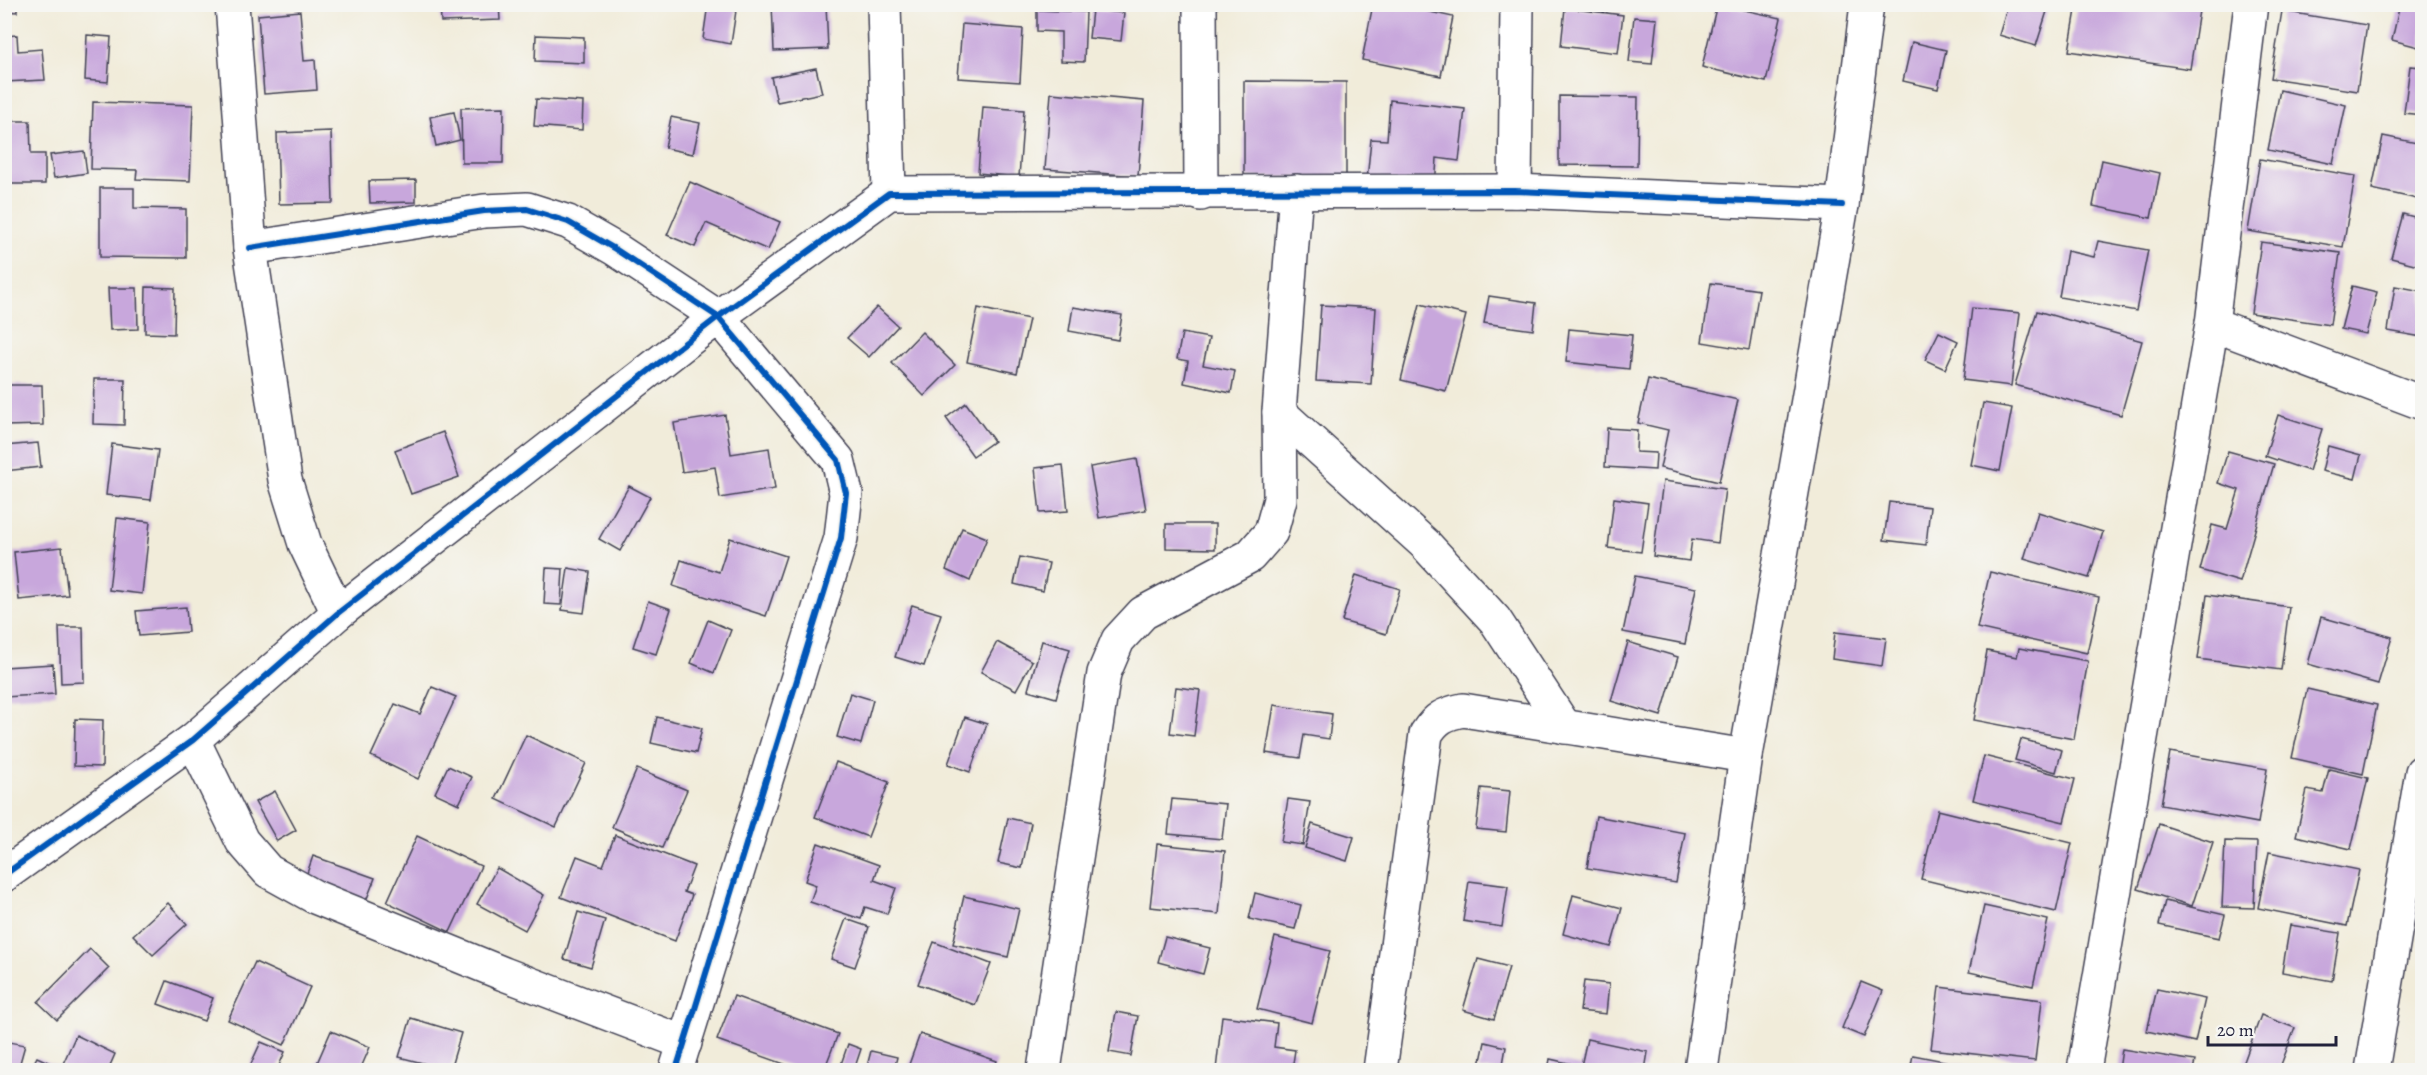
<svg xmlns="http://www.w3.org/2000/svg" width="2427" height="1075" viewBox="0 0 2427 1075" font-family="Alegreya,serif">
<rect width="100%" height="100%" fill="#f6f6f2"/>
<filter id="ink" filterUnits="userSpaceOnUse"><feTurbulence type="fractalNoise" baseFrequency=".0167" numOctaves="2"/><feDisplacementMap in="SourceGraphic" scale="12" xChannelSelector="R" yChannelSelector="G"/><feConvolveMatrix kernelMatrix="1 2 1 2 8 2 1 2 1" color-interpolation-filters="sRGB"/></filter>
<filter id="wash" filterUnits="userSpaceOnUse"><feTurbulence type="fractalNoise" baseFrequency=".008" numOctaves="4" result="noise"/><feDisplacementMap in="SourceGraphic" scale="24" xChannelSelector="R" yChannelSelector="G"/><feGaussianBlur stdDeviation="1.35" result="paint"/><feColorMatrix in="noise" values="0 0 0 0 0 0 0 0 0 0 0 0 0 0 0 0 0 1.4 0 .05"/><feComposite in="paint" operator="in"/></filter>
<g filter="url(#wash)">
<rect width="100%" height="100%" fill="#f1ecda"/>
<g id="blocks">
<g fill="#c8a7dc">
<path d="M5 4H17V12L5 11Z"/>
<path d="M440 4H499L500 20 441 22Z"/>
<path d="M708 4H737L731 44 703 39Z"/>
<path d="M772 4H826L828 49 774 51Z"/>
<path d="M1373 4H1394L1453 17 1441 76 1362 60Z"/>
<path d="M1717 4 1781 18 1766 82 1702 67Z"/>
<path d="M2077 4H2200L2190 69 2069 51Z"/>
<path d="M2400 4H2422V48L2392 40Z"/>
<path d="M2008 5H2049L2036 46 1999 35Z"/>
<path d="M1565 8 1623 15 1618 53 1561 46Z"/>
<path d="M1037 10 1086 12 1084 62 1061 61V32L1037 31Z"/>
<path d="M1092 10 1124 13 1121 41 1089 38Z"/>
<path d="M300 11 304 61 315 60 317 90 264 94 258 15Z"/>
<path d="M2282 11 2367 25 2357 91 2271 78Z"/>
<path d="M1634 17 1657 19 1652 64 1629 62Z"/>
<path d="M962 24 1023 29 1020 82 958 78Z"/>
<path d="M17 35 18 51 42 49 45 80 4 82V36Z"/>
<path d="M87 35 111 37 108 82 85 80Z"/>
<path d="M536 35 584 37V63L535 61Z"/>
<path d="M1912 42 1946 50 1938 89 1903 81Z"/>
<path d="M2410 66 2422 67V115L2404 113Z"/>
<path d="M816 68 822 93 777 102 771 77Z"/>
<path d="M1244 81 1346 82V178L1244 177Z"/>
<path d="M2280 90 2346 105 2333 164 2268 150Z"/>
<path d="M1051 93 1144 101 1138 176 1045 169Z"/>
<path d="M1559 96 1638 97 1637 166 1559 165Z"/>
<path d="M536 99 583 102 582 130 534 126Z"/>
<path d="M1390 100 1465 109 1459 161 1437 158 1435 187 1367 180 1371 139 1387 140Z"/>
<path d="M93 102 193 105 190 181 136 179 137 170 91 169Z"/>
<path d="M504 107 503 163H462L461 108Z"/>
<path d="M983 107 1024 110 1019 177 978 173Z"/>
<path d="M454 112 460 140 436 146 430 117Z"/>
<path d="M671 117 700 123 693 154 665 148Z"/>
<path d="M4 121H30L31 154H45V184H4Z"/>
<path d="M331 131 333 203 279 204 277 133Z"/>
<path d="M2383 136 2422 144V200L2372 189Z"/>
<path d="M84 151 87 173 54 178 50 155Z"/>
<path d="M2260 159 2355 176 2343 247 2248 231Z"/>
<path d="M2102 160 2160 173 2151 218 2093 206Z"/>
<path d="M416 180V202L370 203 369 181Z"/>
<path d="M690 182 780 222 768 250 706 223 695 247 667 235Z"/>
<path d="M100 188H134V208L186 209V258L100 257Z"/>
<path d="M2403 214 2422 219V266L2391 258Z"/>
<path d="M2098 241 2148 250 2136 311 2059 297 2067 251 2094 257Z"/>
<path d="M2261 242 2340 253 2330 325 2251 313Z"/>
<path d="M1711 283 1759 290 1749 350 1702 342Z"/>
<path d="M2352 286 2377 292 2366 334 2341 329Z"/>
<path d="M2395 286 2422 291V337L2388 331Z"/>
<path d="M146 287 175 288 174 334 145 333Z"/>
<path d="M108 288H137L138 329 110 330Z"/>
<path d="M1489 296 1536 303 1533 330 1484 323Z"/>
<path d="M1420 304 1466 315 1446 391 1401 380Z"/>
<path d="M1321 305 1376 308 1371 384 1316 381Z"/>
<path d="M877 307 898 326 869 357 847 338Z"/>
<path d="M1073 307 1122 315 1118 340 1069 331Z"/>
<path d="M978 308 1029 319 1017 373 967 362Z"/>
<path d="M1972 308 2020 313 2011 386 1963 380Z"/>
<path d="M2037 311 2142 341 2121 415 2015 385Z"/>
<path d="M1569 329 1632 335 1629 369 1566 362Z"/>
<path d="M922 332 955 365 924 396 892 363Z"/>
<path d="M1939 332 1958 341 1945 369 1925 360Z"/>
<path d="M1182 333 1209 338 1203 365 1235 371 1231 393 1184 383 1188 361 1177 359Z"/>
<path d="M94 379H125L124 425 93 424Z"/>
<path d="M1648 379 1738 400 1719 482 1660 468 1668 430 1638 423Z"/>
<path d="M4 385H42L43 425 4 426Z"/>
<path d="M966 403 994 441 973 456 946 418Z"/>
<path d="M1983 403 2012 408 2000 471 1971 465Z"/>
<path d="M725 415 731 454 769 448 775 489 720 498 715 467 682 472 674 423Z"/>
<path d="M2278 415 2322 429 2309 471 2265 456Z"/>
<path d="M1607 428 1637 430 1636 452 1656 453 1655 470 1605 467Z"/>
<path d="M443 432 459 477 411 494 395 450Z"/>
<path d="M38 443 41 467 4 471V446Z"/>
<path d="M112 444 158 450 151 500 106 495Z"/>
<path d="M2328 446 2361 455 2355 479 2322 471Z"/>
<path d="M2228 451 2274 464 2240 582 2200 570 2212 525 2227 529 2239 490 2218 483Z"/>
<path d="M1137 459 1146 510 1099 518 1090 467Z"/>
<path d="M1063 465 1068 511 1040 513 1035 468Z"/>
<path d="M1663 481 1725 489 1718 543 1692 539 1689 561 1653 556Z"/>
<path d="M629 486 650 497 620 551 599 539Z"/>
<path d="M1614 498 1648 503 1641 552 1608 548Z"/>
<path d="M1889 502 1930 507 1926 545 1884 540Z"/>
<path d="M2038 512 2103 532 2089 578 2024 559Z"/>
<path d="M117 518 150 522 142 594 109 590Z"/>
<path d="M1166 524H1215V549L1166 548Z"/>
<path d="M962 528 987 538 970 581 946 570Z"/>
<path d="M730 538 786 556 766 616 673 586 681 560 719 572Z"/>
<path d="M62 547 68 595 19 600 14 552Z"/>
<path d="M1020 557 1049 563 1043 591 1014 584Z"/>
<path d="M546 568 563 569 561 605 544 604Z"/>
<path d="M568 568 590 572 584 613 562 610Z"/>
<path d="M1990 572 2099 597 2087 653 1977 628Z"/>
<path d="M1356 575 1400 589 1386 634 1342 621Z"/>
<path d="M1635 576 1696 588 1685 644 1623 632Z"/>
<path d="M2207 595 2289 607 2281 670 2198 659Z"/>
<path d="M648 601 671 609 656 654 633 647Z"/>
<path d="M912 605 941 614 924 666 895 657Z"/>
<path d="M186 607 188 632 139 636 136 611Z"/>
<path d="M2321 617 2392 637 2378 684 2308 664Z"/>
<path d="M708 620 731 630 714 673 691 663Z"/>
<path d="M59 627H83L84 682 61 683Z"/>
<path d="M1835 632 1886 638 1882 666 1832 659Z"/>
<path d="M1042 641 1070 649 1056 698 1028 690Z"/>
<path d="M997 642 1032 661 1016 690 981 672Z"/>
<path d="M1628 642 1678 657 1661 716 1611 701Z"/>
<path d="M2019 648 2088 661 2074 739 1974 720 1987 651 2017 657Z"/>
<path d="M53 664 55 694 4 697V667Z"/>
<path d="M432 687 456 697 418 779 371 756 395 704 420 714Z"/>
<path d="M1176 687 1200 690 1194 736 1170 733Z"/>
<path d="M2307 689 2377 705 2363 774 2292 758Z"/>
<path d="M850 693 873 700 861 744 837 737Z"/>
<path d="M1274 705 1332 714 1329 739 1304 735 1300 758 1266 753Z"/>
<path d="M657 717 702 728 696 753 651 743Z"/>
<path d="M965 717 987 724 970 772 948 764Z"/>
<path d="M75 719 103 720 102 767 74 766Z"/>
<path d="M526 735 586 763 556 827 496 799Z"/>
<path d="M2021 739 2062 750 2056 772 2015 760Z"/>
<path d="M2170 752 2267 769 2258 823 2161 805Z"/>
<path d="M1984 756 2075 779 2064 822 1973 800Z"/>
<path d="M836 762 889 782 868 837 815 817Z"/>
<path d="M448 766 472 777 459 804 435 793Z"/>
<path d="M637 769 687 790 662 848 612 827Z"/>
<path d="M2329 769 2368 778 2351 849 2296 836 2307 790 2323 793Z"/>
<path d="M1481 788 1510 791 1506 832 1476 829Z"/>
<path d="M275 791 296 830 277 841 255 802Z"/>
<path d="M1172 799 1226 804 1222 839 1168 834Z"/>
<path d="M1288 799 1310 802 1303 845 1281 842Z"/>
<path d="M1938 810 2072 843 2056 912 1921 879Z"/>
<path d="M1596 816 1685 833 1676 883 1587 868Z"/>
<path d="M1008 818 1031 823 1022 868 998 863Z"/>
<path d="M1312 824 1354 837 1347 861 1305 848Z"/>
<path d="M2159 824 2213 842 2192 906 2138 889Z"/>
<path d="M615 835 694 866 684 892 692 895 675 941 561 897 577 856 603 866Z"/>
<path d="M417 836 481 866 450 932 387 902Z"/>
<path d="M2225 841 2257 842 2254 908 2222 907Z"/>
<path d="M818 843 879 865 874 880 896 888 887 914 865 907 861 919 810 902 816 885 805 881Z"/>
<path d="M1157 844 1225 851 1219 914 1150 907Z"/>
<path d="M2269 852 2359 870 2347 926 2258 908Z"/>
<path d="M313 856 375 878 366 901 305 879Z"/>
<path d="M497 868 544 895 525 930 477 904Z"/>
<path d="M1469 881 1508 886 1502 927 1463 921Z"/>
<path d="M1255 893 1301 905 1295 929 1249 919Z"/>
<path d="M1573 895 1622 908 1611 947 1563 934Z"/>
<path d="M964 896 1019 909 1008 957 953 944Z"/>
<path d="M2165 901 2225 915 2219 938 2159 925Z"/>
<path d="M168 903 187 924 153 955 133 935Z"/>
<path d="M1984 906 2048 920 2033 986 1969 972Z"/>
<path d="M578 912 605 920 591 967 564 959Z"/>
<path d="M846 919 869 927 855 967 831 959Z"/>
<path d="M2290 925 2340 933 2332 981 2282 972Z"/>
<path d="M1165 937 1210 948 1203 974 1158 962Z"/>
<path d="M1275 937 1330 951 1312 1023 1257 1009Z"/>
<path d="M934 942 991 964 975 1005 918 984Z"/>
<path d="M90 949 109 968 57 1020 38 1002Z"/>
<path d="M1478 959 1509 967 1494 1019 1463 1010Z"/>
<path d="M255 962 310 987 284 1045 228 1020Z"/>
<path d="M167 981 213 998 204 1021 158 1004Z"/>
<path d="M1584 981 1609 984 1606 1014 1580 1011Z"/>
<path d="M1861 982 1883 991 1864 1037 1842 1028Z"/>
<path d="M1939 987 2042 1000 2035 1061 1931 1049Z"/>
<path d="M2157 989 2205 999 2195 1042 2147 1031Z"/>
<path d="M734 996 838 1034 824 1070H801L717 1040Z"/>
<path d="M1116 1012 1138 1016 1131 1056 1109 1052Z"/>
<path d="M2261 1015 2295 1028 2279 1070H2241Z"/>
<path d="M1222 1016 1277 1023 1274 1047 1295 1050 1292 1070H1216Z"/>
<path d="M411 1018 461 1033 450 1070 399 1057Z"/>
<path d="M331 1031 370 1047 360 1070H314Z"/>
<path d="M920 1034 997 1061 994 1070H907Z"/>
<path d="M76 1035 115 1054 108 1070H30L37 1057 61 1068Z"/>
<path d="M1587 1039 1648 1052 1645 1070H1548L1550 1059 1581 1066Z"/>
<path d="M4 1041 25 1045 18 1070H4Z"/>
<path d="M261 1042 285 1052 277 1070H248Z"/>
<path d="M1485 1042 1506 1047 1502 1070H1479Z"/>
<path d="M848 1044 861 1049 854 1070H839Z"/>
<path d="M2122 1049 2195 1061 2193 1070H2119Z"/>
<path d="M871 1051 897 1057 894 1070H866Z"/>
<path d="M1913 1055 1985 1069V1070H1910Z"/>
</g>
</g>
</g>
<g filter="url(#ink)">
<use href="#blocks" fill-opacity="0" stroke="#414053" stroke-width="1.5"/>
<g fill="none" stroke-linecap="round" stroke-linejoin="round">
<g stroke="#414053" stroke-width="36">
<g id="minor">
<path d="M232 4 250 248 285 480 305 544 338 613"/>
<path d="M884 4 889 193"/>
<path d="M1200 4 1201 194"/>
<path d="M1515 191 1517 4"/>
<path d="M250 248 484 211 527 209 568 222 615 249 718 317 838 460 846 493 841 538 676 1070"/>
<path d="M2212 324 2422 403"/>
<path d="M1279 412 1425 544 1495 620 1565 727"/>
<path d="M193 740 242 841 268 871 315 897 504 974 685 1043"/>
<path d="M4 875 193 740 338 613 718 317 889 193 1515 191 1842 205"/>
<path d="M1044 1070 1104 673 1118 640 1143 613 1250 556 1271 532 1280 499 1279 412 1296 191"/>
<path d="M1380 1070 1426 734C1436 718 1444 714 1463 710L1746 756"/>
<path d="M1701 1070 1746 756 1842 205 1867 4"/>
<path d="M2084 1070 2212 324 2251 4"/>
<path d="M2372 1070 2422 772"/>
</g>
</g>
<use href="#minor" stroke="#fff" stroke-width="33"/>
<g stroke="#f6f6f2" stroke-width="10">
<g id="cycleway">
<path d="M250 248 484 211 527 209 568 222 615 249 718 317 838 460 846 493 841 538 676 1070"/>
<path d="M4 875 193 740 338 613 718 317 889 193 1515 191 1842 205"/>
</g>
</g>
<use href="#cycleway" stroke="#0057b8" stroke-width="6"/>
</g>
</g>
<rect width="2427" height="1075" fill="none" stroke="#f6f6f2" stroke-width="24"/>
<path d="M2208 1036v9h128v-9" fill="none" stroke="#22223b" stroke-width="3"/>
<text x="2217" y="1036" font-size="18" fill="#22223b" stroke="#f6f6f2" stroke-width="4.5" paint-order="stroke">20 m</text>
</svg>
